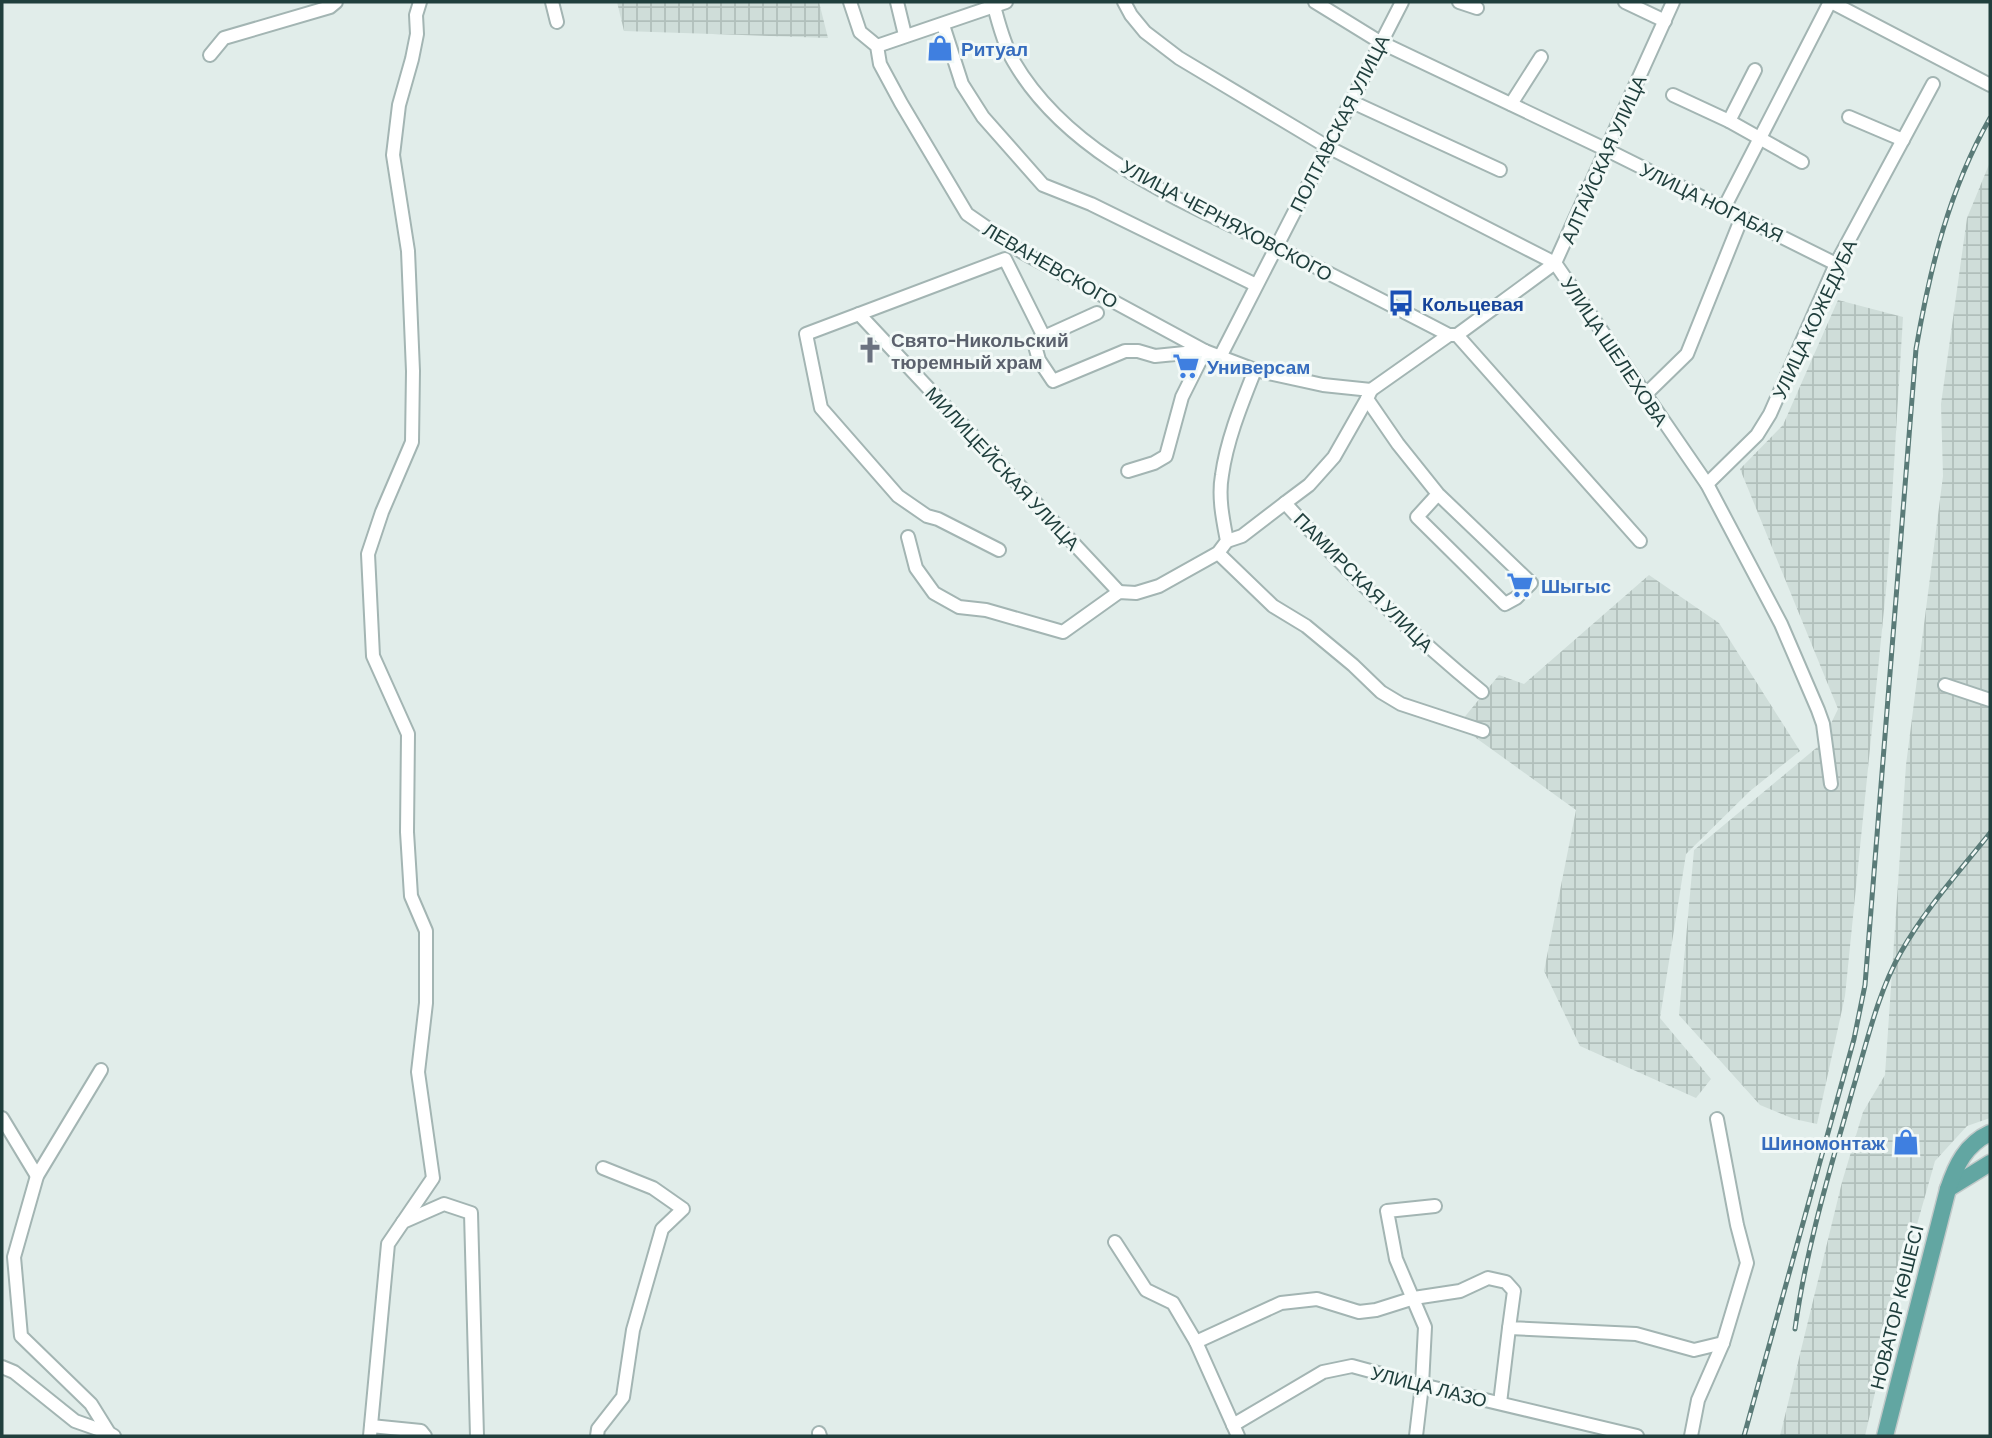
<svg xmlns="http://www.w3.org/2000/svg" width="1992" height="1438" viewBox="0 0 1992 1438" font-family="Barlow,sans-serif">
<defs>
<pattern id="industrial-grid" width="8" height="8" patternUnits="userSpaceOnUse" patternTransform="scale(1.75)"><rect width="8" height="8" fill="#cfddd9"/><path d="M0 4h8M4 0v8" fill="none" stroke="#b1bfbb"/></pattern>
</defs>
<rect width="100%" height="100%" fill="#e1edea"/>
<g fill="url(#industrial-grid)">
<path d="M617 2H819L828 38 624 31Z"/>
<path d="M1990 162V1118L1967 1126 1935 1161 1899 1288 1865 1436H1780L1842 1182 1863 1112 1885 1075 1906 765 1943 476 1941 404 1967 218Z"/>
<path d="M1838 300 1903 317 1887 580 1845 996 1817 1124 1794 1119 1760 1105 1679 1015 1694 850 1821 744 1838 709 1740 469 1783 425Z"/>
<path d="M1649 575 1719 623 1800 751 1750 791 1686 854 1660 1018 1711 1079 1696 1098 1580 1046 1544 971 1576 810 1458 725 1499 675 1524 684Z"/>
</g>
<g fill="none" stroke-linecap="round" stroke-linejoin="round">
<g stroke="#a3b5b3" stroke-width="16">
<g id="minor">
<path d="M552 2 557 22"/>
<path d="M850 2 860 32 877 46 880 64 901 103 967 214 1022 252 1205 351 1255 370 1323 385 1371 390"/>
<path d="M897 2 905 35"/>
<path d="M993 2C997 18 1005 47 1014 62 1069 156 1181 200 1274 246 1333 275 1391 305 1449 335"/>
<path d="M1124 2 1131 15 1145 32 1179 58 1326 146 1555 263 1707 484 1781 624 1818 710 1823 724 1831 784"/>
<path d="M1315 2 1380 42 1607 150 1836 264"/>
<path d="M1459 2 1477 8"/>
<path d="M1625 2 1665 21"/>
<path d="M1831 2 1990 85"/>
<path d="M943 25 962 84 983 117 1043 185 1091 204 1256 285"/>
<path d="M877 46 1006 2"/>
<path d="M210 55 224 38 330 7 336 2"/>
<path d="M1673 95 1729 121 1802 162"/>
<path d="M1350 101 1500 170"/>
<path d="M1511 104 1541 57"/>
<path d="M1849 117 1903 140"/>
<path d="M1729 121 1755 70"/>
<path d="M1724 208 1830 2"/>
<path d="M859 314 1119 592"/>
<path d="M1457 335 1640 541"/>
<path d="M1044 337 1039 339 1035 346 1039 360 1053 381 1125 351H1138L1155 356 1205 351 1182 397 1166 456 1154 463 1128 471"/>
<path d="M1220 357 1402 2"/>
<path d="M1371 390 1449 335H1457L1555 263 1673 2"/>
<path d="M1371 390 1367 399 1398 444 1438 494 1531 583 1516 598 1505 604 1417 517 1438 494"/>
<path d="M1645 395 1687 354 1742 217"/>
<path d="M1367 399 1334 457 1309 485 1285 503C1346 571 1411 634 1482 692"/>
<path d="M1707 484 1757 435 1770 414 1836 264 1933 84"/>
<path d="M908 537 916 568 934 593 959 607 986 610 1063 632 1119 592 1136 593 1159 586 1218 553 1227 541C1223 520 1218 497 1222 475 1227 439 1242 403 1255 370"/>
<path d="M1227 541 1242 536 1285 503"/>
<path d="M999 550 938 519 927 516 898 496 821 408 806 334 1005 259 1044 337 1097 313"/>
<path d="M1218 553 1273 606 1306 626 1353 665 1381 692 1401 704 1483 731"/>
<path d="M1945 685 1990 700"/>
<path d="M101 1070 37 1176 14 1257 21 1336 91 1404 109 1433 114 1436"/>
<path d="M2 1118 37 1176"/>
<path d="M403 1222 433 1178 418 1072 426 1003V931L411 896 407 832 408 734 373 656 368 554 382 512 412 442 413 371 408 251 393 155 399 105 412 59 417 34 416 15 420 2"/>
<path d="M1115 1242 1146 1290 1173 1303 1196 1342 1238 1436"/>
<path d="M1196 1342 1281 1303 1317 1299 1359 1312 1376 1310 1414 1298 1460 1291 1488 1278 1506 1282 1514 1291 1509 1328 1636 1334 1694 1350 1723 1343"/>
<path d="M2 1367 14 1372 75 1421 109 1433"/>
<path d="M1500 1403 1509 1328"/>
<path d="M1233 1425 1323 1372 1352 1366 1422 1385 1637 1436"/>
<path d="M371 1426 421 1431 425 1436"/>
<path d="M819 1433 820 1436"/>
<path d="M370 1436 388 1244 403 1222 444 1204 471 1213 477 1436"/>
<path d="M597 1436 598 1429 623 1397 633 1330 662 1229 683 1209 653 1188 603 1168"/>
<path d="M1416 1436 1422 1385 1425 1327 1396 1259 1387 1211 1435 1206"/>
<path d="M1691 1436 1698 1400 1723 1343 1747 1263 1737 1225 1717 1119"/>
</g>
</g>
<g stroke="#c1c9c9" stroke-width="19">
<g id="major">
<path d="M1948 1189 1990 1163"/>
<path d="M1885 1436 1948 1189C1956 1165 1966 1144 1990 1133"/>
</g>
</g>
<use href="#minor" stroke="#fff" stroke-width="12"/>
<use href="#major" stroke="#62a6a2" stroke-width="16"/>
<g stroke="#5a7b78" stroke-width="5">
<g id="rail">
<path d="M1795 1329C1806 1248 1830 1170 1852 1092 1866 1046 1877 994 1901 952 1925 909 1960 871 1990 833"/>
<path d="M1744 1436 1854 1039 1865 985 1916 349C1930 268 1949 190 1990 118"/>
</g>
</g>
<use href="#rail" stroke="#f2f9f7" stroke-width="2.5" stroke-dasharray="8" stroke-linecap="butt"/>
</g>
<defs>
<g id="shop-bare" transform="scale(2.1)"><path d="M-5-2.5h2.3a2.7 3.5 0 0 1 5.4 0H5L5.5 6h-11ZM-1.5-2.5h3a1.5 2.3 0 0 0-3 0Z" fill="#3f7fe0" stroke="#f2f9f7" stroke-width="2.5" paint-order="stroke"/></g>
<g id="bus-bare" transform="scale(2.1)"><path d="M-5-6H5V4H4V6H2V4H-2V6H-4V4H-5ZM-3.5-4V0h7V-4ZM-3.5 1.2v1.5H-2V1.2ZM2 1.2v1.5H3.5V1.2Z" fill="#1a4fb4" stroke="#f2f9f7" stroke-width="2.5" paint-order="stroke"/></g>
<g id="church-bare" transform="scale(2.1)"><path d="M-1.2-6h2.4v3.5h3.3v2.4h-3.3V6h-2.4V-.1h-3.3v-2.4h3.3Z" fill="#6b7280" stroke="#f2f9f7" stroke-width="2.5" paint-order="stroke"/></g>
<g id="supermarket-bare" transform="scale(2.1)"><path d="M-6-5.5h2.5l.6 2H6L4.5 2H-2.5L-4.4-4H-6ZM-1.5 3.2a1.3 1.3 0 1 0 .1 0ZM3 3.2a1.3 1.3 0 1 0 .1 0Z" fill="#3f7fe0" stroke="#f2f9f7" stroke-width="2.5" paint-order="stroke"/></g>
</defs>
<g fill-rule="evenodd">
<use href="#shop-bare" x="940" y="48"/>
<use href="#bus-bare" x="1401" y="303"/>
<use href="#church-bare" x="870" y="350"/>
<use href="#supermarket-bare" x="1186" y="366"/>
<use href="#supermarket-bare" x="1520" y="585"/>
<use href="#shop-bare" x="1906" y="1142"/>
</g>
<g text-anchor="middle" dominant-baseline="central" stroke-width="6" stroke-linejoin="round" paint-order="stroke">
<g font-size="19" font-weight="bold" fill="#366cbe" stroke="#f2f9f7" text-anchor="start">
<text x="961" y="48">Ритуал</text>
<text x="1207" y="366">Универсам</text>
<text x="1541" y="585">Шыгыс</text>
<text x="1885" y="1142" text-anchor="end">Шиномонтаж</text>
</g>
<g font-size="19" fill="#203f3d" stroke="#f2f9f7">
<text transform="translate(1339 123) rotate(-63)">ПОЛТАВСКАЯ УЛИЦА</text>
<text transform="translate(1603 159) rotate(-66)">АЛТАЙСКАЯ УЛИЦА</text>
<text transform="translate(1712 202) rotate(26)">УЛИЦА НОГАБАЯ</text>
<text transform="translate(1227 220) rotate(28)">УЛИЦА ЧЕРНЯХОВСКОГО</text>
<text transform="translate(1051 265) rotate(30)">ЛЕВАНЕВСКОГО</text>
<text transform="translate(1814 319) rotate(-65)">УЛИЦА КОЖЕДУБА</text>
<text transform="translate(1615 351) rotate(56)">УЛИЦА ШЕЛЕХОВА</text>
<text transform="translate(1003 468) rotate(47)">МИЛИЦЕЙСКАЯ УЛИЦА</text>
<text transform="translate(1364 582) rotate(45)">ПАМИРСКАЯ УЛИЦА</text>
<text transform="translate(1896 1307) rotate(-76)">НОВАТОР КӨШЕСІ</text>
<text transform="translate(1429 1386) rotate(14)">УЛИЦА ЛАЗО</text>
</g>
<g font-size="19" font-weight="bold" fill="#164399" stroke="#f2f9f7" text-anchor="start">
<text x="1422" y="303">Кольцевая</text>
</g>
<g font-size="19" font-weight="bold" fill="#5b616d" stroke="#f2f9f7" text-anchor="start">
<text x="891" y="339">Свято-Никольский<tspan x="891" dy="22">тюремный храм</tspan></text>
</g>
</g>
<rect width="1992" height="1438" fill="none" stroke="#203f3d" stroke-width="7"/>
</svg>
